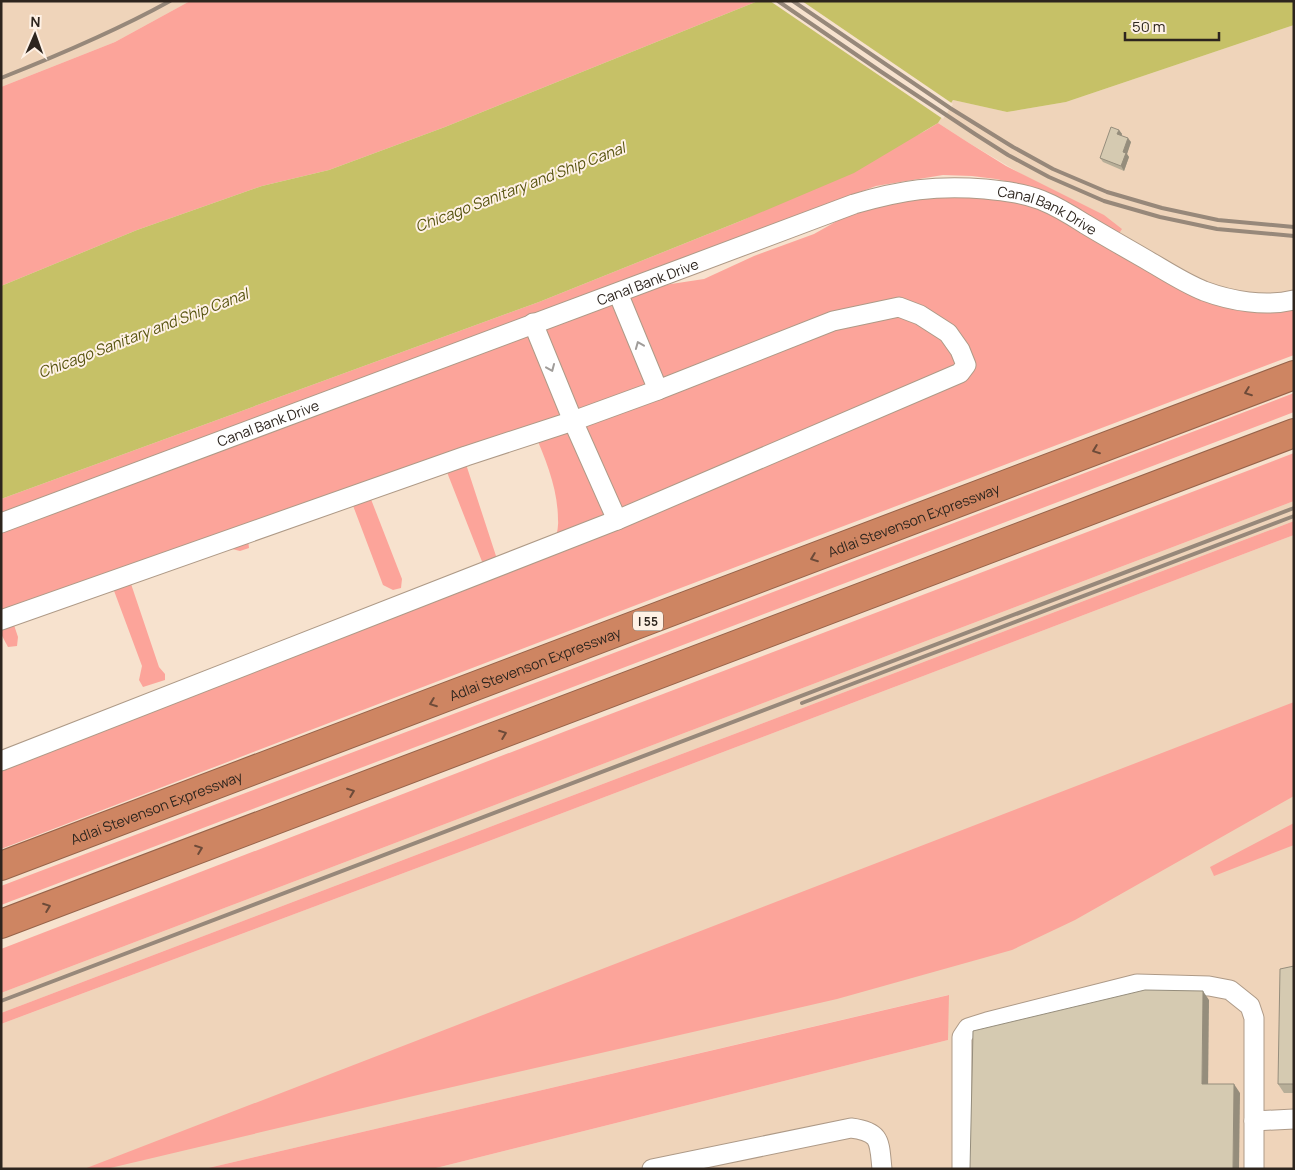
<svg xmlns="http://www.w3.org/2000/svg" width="1295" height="1170" viewBox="0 0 1295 1170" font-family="Manrope,sans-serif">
<rect width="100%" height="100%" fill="#f7e2ce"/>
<g fill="#efd4ba">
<path d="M1 1H190L115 42 1 87Z"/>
<path d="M1294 25V290L1282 293 1251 294 1218 288 1181 271 1023 175 969 143 938 123 953 100 1007 112 1066 102Z"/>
<path d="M1294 501V521L1 1013V993Z"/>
<path d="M1294 535V1169H432L948 1040V995L204 1169H1V1024L489 841Z"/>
</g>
<g fill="#fca49a">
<path d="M190 1H758L445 127 329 170 262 186 137 230 1 286V87L115 42Z"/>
<path d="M938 123 969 143 1006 166 1104 215 1122 229 1118 235 1052 195 1024 185 996 179 972 176 943 175 876 186 1 514V499L539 302 743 220 925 131Z"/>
<path d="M950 195 998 198 1032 206 1069 224 1181 290 1218 306 1264 313 1294 307V355L678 589 1 849V767L554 547C555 538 559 529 558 520 558 489 546 460 534 432L463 455 497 559 483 564 443 462 367 489 402 579 401 588 393 590 383 585 349 495 247 532 249 548 240 551 232 549 227 537 128 575 159 667 165 674V680L143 687 139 680 142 666 110 580 11 616 18 637 17 646 8 647 1 634V531L605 301 671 284 704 279 754 256 814 234 853 212 908 200Z"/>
<path d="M1294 393V412L1 905V886L585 664Z"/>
<path d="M1294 453V501L1 993V949L566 731Z"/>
<path d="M1294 521V535L489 841 1 1024V1013Z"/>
<path d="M1294 702V796L1075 920 1012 950 837 999 422 1094 106 1169H84Z"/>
<path d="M1294 823V845L1214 876 1210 867Z"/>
<path d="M949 995 948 1040 432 1169H204Z"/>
</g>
<path fill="#c6c167" d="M758 1H1294V25L1066 102 1007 112 953 100 938 123 854 173 743 220 539 302 1 499V286L137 230 262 186 329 170 445 127Z"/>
<path fill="#f7e2ce" d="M770 1H802L953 104 943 119Z"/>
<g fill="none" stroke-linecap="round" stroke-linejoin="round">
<g stroke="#ae9a87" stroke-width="21">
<g id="minor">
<path d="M618 293 658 390"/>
<path d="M533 323 573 421 617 520"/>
<path id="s1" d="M1 523C285 415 570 311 854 204 901 190 936 185 985 189 1004 191 1023 193 1041 200 1056 206 1071 215 1085 224 1105 236 1126 248 1147 260 1166 271 1184 283 1204 291 1231 301 1265 307 1294 300"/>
<path d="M1 620 466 456 573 421 658 390 833 321 899 307 920 315 948 333 960 350 966 365 960 373 617 520 1 761"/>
<path d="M1254 1121 1294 1119"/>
<path d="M652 1169 851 1128C882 1132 879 1142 882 1169"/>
<path d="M962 1169V1037L968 1028 987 1022 1137 984 1209 986 1230 990 1250 1006 1254 1018V1169"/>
</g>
</g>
<g stroke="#96634a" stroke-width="30">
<g id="highway">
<path id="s2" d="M1 866 1294 375"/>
<path d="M1 924 1294 433"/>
</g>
</g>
<use href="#minor" stroke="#fff" stroke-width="19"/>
<use href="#highway" stroke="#ce8562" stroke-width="28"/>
<g stroke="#97887a" stroke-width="4">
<path d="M778 1 880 71 975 134 1008 155 1049 177 1104 201 1160 217 1217 229 1294 236"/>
<path d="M793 1 950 108 1013 147 1053 169 1107 192 1162 208 1218 220 1294 227"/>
<path d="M1 78C59 55 116 31 170 1"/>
<path d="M802 703 1294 516"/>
<path d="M1 1001 1294 508"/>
</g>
</g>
<g fill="#b7ae98">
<path d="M1119 130 1122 134V136L1131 142 1127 154 1129 157 1124 171 1103 162 1100 158Z"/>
<path d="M1294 966V1093H1284L1278 1084Z"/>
</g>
<g fill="#958d7c">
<path d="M1119 130 1122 134 1120 139 1117 134Z"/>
<path d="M1128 138 1131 142 1127 154 1129 157 1124 171 1121 166 1123 152Z"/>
<path d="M1203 991 1209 1000 1208 1092 1202 1084Z"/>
<path d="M1234 1084 1240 1093 1239 1169H1233Z"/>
</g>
<g fill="#d5cab1" stroke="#958d7c">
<path d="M1111 127 1119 130 1117 134 1128 138 1123 152 1126 153 1121 166 1100 158Z"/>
<path d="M1294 966V1084H1278L1280 969Z"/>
<path d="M1145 990 1203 991 1202 1084H1234L1233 1169H970L973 1031Z"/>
</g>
<defs><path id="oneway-chevron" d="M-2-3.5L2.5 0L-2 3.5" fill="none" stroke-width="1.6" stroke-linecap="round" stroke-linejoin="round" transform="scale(1.25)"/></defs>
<g stroke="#a09d9a">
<use href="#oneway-chevron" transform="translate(639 345) rotate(-112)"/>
<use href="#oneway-chevron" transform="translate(551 368) rotate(67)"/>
</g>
<g stroke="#6d4b39">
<use href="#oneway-chevron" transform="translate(1248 392) rotate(159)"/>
<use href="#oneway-chevron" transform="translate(1096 450) rotate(159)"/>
<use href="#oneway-chevron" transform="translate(814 558) rotate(159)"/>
<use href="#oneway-chevron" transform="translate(433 703) rotate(159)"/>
<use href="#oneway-chevron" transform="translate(503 734) rotate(-21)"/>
<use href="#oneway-chevron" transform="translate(351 792) rotate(-21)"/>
<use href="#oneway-chevron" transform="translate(199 849) rotate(-21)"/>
<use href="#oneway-chevron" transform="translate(47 907) rotate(-21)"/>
</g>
<g text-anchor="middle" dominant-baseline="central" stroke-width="4" stroke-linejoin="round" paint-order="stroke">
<rect fill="#fef1e5" stroke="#6c625a" stroke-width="1" x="633" y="611.5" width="30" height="19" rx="4"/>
<g font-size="12" font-weight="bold" fill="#2d251e">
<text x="648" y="621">I 55</text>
</g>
<g font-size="14" fill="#2d251e" stroke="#fef1e5">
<text stroke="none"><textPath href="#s1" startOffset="1110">Canal Bank Drive</textPath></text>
<text stroke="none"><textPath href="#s1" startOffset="690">Canal Bank Drive</textPath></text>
<text stroke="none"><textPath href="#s1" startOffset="285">Canal Bank Drive</textPath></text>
<text stroke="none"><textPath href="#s2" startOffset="976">Adlai Stevenson Expressway</textPath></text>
<text stroke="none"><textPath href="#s2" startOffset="571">Adlai Stevenson Expressway</textPath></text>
<text stroke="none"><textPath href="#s2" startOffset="166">Adlai Stevenson Expressway</textPath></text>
</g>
<g font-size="15" font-style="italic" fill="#57530e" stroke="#fef1e5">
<text transform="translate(520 187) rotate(-21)">Chicago Sanitary and Ship Canal</text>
<text transform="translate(143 333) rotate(-21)">Chicago Sanitary and Ship Canal</text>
</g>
</g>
<rect width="1295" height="1170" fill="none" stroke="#2d251e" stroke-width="5"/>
<g transform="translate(35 35) rotate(2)" stroke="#fef1e5" stroke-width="4" paint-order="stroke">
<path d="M0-4L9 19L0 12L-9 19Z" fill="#2d251e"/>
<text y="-8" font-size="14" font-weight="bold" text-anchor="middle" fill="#2d251e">N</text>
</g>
<path d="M1125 32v8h94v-8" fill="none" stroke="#2d251e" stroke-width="2.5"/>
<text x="1132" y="32" font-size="15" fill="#2d251e" stroke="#fef1e5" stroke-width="4" paint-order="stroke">50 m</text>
</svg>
